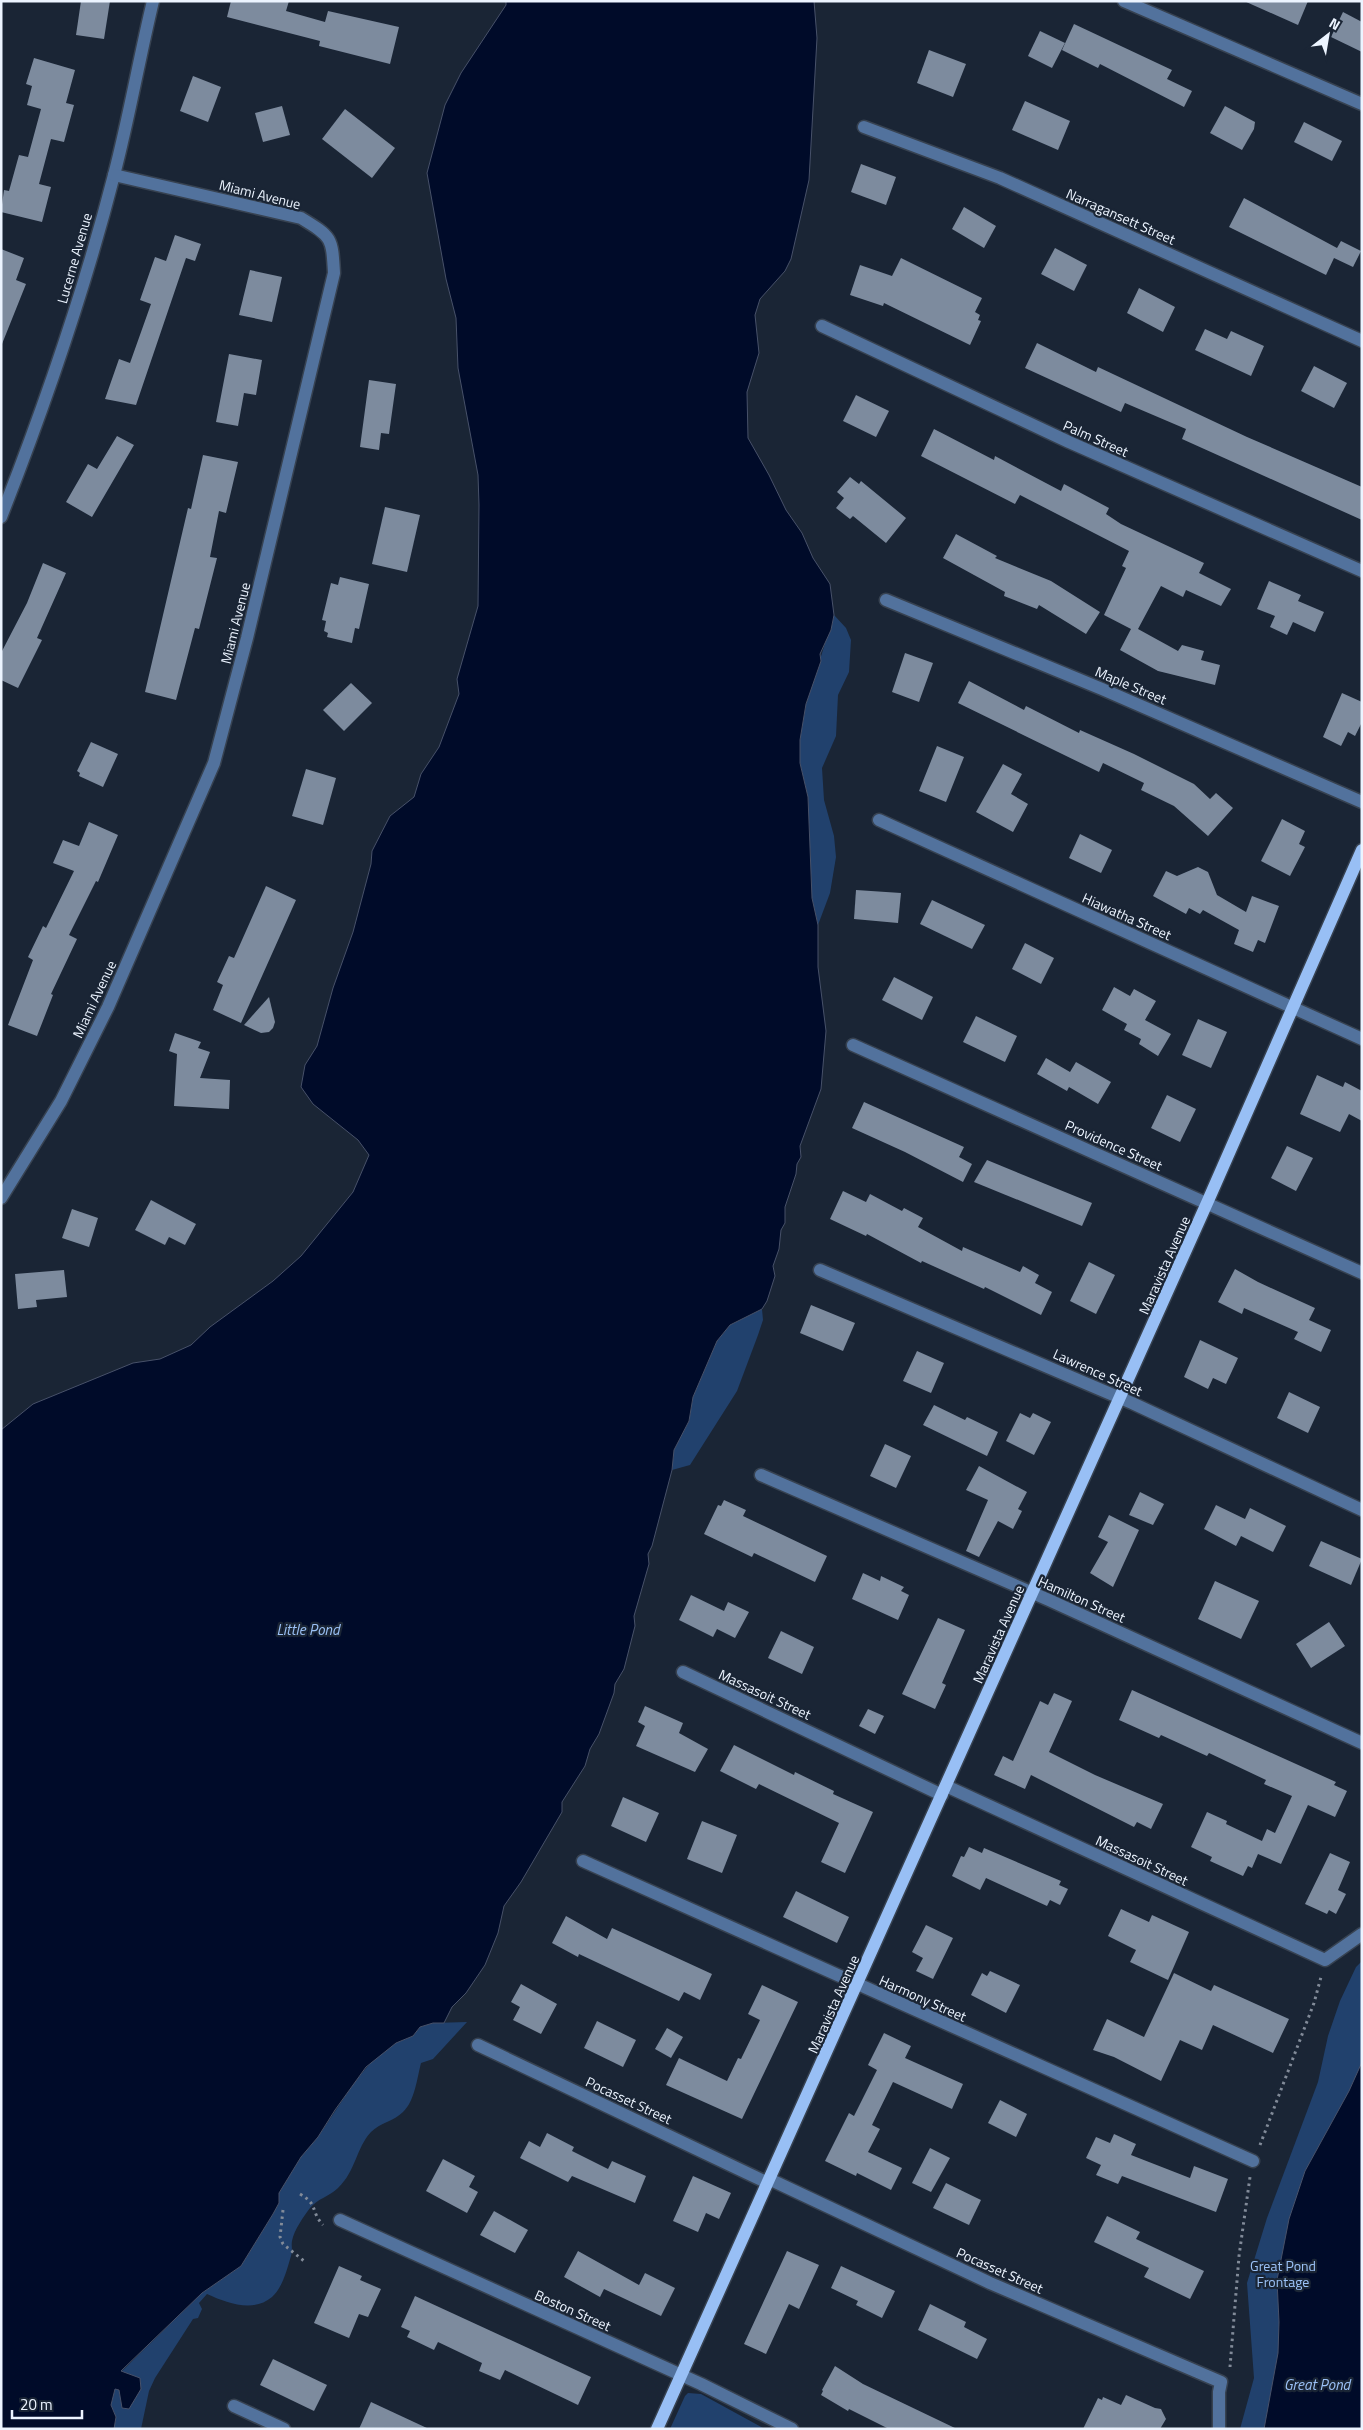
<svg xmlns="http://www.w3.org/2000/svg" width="1363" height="2430" viewBox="0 0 1363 2430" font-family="'Titillium Web',sans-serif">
<rect width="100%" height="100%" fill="#1a2535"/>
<g fill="#21416d">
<path d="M834 615 846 628 851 640 849 672 838 695 836 736 822 768 824 800 834 836 836 857 830 893 818 925 812 898 808 797 800 763V740L806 704Z"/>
<path d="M762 1309 763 1320 758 1335 737 1391 690 1465 672 1470 674 1450 689 1421 693 1397 717 1341 730 1325Z"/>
<path d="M1362 1961V2092L1292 2429H1240L1254 2378 1247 2283 1267 2218 1318 2082 1328 2036 1340 2001 1356 1967Z"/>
<path d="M467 2022 433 2059 421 2063C417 2078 415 2101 403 2112 394 2121 380 2123 371 2132 356 2148 356 2171 338 2188 330 2196 317 2199 310 2208 304 2216 294 2230 292 2241 291 2246 293 2251 291 2256 287 2269 283 2287 272 2297 253 2313 227 2303 207 2294L199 2303 202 2309 198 2318 193 2319 155 2378 149 2391 141 2429H114L116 2417 111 2405 115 2389 119 2390 122 2408 121 2372 202 2293 241 2266 273 2214 279 2203V2193L301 2157 318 2137 354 2083 372 2061 396 2043 413 2036 420 2027 433 2023Z"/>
<path d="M688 2393 701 2394 765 2429H670L685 2396Z"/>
</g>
<g fill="#000b29" stroke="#475169">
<path d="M506 1H814L817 38 809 180 791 259 785 271 760 299 755 315 759 353 747 392 748 438 769 475 786 510 802 533 813 558 830 584 834 615 831 630 820 654 821 661 806 704 800 740V763L808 797 812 898 818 925V967L826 1031 821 1089 800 1146 801 1157 797 1164 796 1174 785 1207V1223L781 1230 779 1249 773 1266 775 1276 767 1301 762 1309 730 1325 717 1341 693 1397 689 1421 674 1450 672 1470 652 1546 648 1554 649 1564 634 1616 635 1626 624 1669 615 1684 614 1693 599 1734 590 1749 585 1766 562 1802V1812L521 1882 504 1906 498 1933 485 1965 466 1993 452 2007 444 2023H433L420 2027 413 2036 396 2043 366 2067 335 2110 318 2137 301 2157 279 2193V2203L273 2214 241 2266 202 2293 121 2371 140 2378 141 2389 129 2409 122 2408 119 2390 115 2389 111 2405 116 2417 114 2429H1V1430L33 1404 133 1363 160 1359 191 1345 210 1327 273 1281 301 1256 353 1192 369 1155 358 1140 313 1104 301 1087 305 1065 317 1046 333 988 353 932 371 864 372 851 390 816 414 797 421 774 439 747 459 694 457 679 478 606 479 505 478 475 458 368 456 318 446 279 427 173 445 105 461 73 506 5Z"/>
<path d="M1362 2062V2429H1264L1278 2353 1279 2322 1277 2280 1289 2219 1305 2171 1349 2091Z"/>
</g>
<g fill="#7d8b9e">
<path d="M81 1H110L104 39 76 35Z"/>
<path d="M231 1H289L286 11 325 22 328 11 399 27 390 64 319 46 320 41 227 17Z"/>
<path d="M1244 1H1308L1298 25Z"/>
<path d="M1343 12 1362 22V52L1331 37Z"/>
<path d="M1074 24 1172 70 1167 79 1192 91 1184 107 1100 64 1098 68 1062 50Z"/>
<path d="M1040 31 1065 43 1052 68 1028 56Z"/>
<path d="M929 50 966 64 953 97 917 83Z"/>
<path d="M34 58 75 70 66 103 74 105 64 142 51 139 39 184 51 187 42 222 1 212 4 190 9 191 19 155 28 157 41 109 27 105 32 86 26 84Z"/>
<path d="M193 76 221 87 208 122 180 111Z"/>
<path d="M1025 101 1070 121 1058 150 1012 130Z"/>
<path d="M282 106 290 135 263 142 255 113Z"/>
<path d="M1225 106 1255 122 1254 129 1242 150 1210 133Z"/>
<path d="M345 109 395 148 372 178 322 139Z"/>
<path d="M1304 122 1342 141 1332 161 1294 142Z"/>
<path d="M861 164 896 177 886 205 851 192Z"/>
<path d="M1244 198 1337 248 1341 241 1361 251 1353 267 1334 258 1326 275 1229 227Z"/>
<path d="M964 207 996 226 984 248 952 229Z"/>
<path d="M175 235 201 244 195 261 186 258 136 405 105 399 119 359 130 363 151 304 140 300 155 257 166 261Z"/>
<path d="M1055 248 1087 265 1074 291 1041 274Z"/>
<path d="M1 249 24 258 16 280 26 284 2 344Z"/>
<path d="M901 258 982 298 975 312 980 315 978 320 981 321 970 345 884 303 883 306 850 295 860 265 892 276Z"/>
<path d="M250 270 282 277 272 322 239 315Z"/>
<path d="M1139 288 1175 307 1163 332 1127 313Z"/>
<path d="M1205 329 1227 339 1231 331 1264 346 1251 376 1195 350Z"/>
<path d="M1037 343 1096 372 1098 367 1247 437 1362 487V520L1182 439 1186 429 1125 403 1121 412 1025 368Z"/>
<path d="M229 354 262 360 256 395 244 393 238 426 216 422Z"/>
<path d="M1314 366 1347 383 1334 408 1301 391Z"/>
<path d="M369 380 396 384 389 434 381 433 379 450 360 447Z"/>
<path d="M856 395 889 411 876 437 843 421Z"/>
<path d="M934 429 994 460 995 456 1061 491 1064 484 1109 508 1106 514 1121 524 1204 563 1199 573 1231 589 1221 606 1186 590 1183 597 1161 586 1138 629 1178 651 1182 645 1204 651 1201 660 1220 665 1215 685 1158 671 1120 650 1131 629 1104 615 1126 568 1122 566 1129 551 1020 495 1015 504 921 456Z"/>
<path d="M117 436 134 445 92 517 66 502 88 464 97 469Z"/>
<path d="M203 455 238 462 226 513 219 511 210 557 217 558 199 629 195 628 176 700 145 692 188 508 191 509Z"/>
<path d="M850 477 859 484 861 481 906 518 886 543 853 516 850 519 836 508 844 498 837 492Z"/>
<path d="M385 507 420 515 407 572 372 564Z"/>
<path d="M956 534 997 556 995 558 1051 581 1100 612 1086 634 1039 605 1037 609 1004 596 1005 592 943 558Z"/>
<path d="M43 563 66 573 37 638 42 640 18 688 1 680V653L27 603Z"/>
<path d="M340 577 369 584 359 629 355 628 352 643 327 637 328 633 324 631 326 621 322 620 331 583 338 585Z"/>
<path d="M1269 581 1301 595 1298 601 1324 612 1315 632 1293 622 1287 635 1270 627 1275 616 1257 609Z"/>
<path d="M905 653 933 663 919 702 892 692Z"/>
<path d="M969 681 1024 710 1026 706 1079 733 1080 730 1134 754 1194 784 1210 799 1216 793 1233 808 1208 836 1174 806 1141 790 1144 783 1103 763 1099 772 958 703Z"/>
<path d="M351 683 372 703 344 731 323 710Z"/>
<path d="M1342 693 1362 702V722L1355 736 1348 732 1341 746 1323 737Z"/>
<path d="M91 742 118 754 103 787 79 776 80 773 77 771Z"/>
<path d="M937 746 964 757 946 802 919 791Z"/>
<path d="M1003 764 1022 774 1011 794 1028 804 1013 832 976 812Z"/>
<path d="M306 769 336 778 323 825 292 816Z"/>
<path d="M1282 819 1305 831 1299 844 1305 847 1290 876 1261 861Z"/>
<path d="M89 822 118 835 98 882 96 881 69 935 77 939 51 994 53 995 37 1036 8 1025 33 960 28 957 43 926 46 928 74 871 53 863 63 840 79 846Z"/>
<path d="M1080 834 1112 850 1101 873 1069 858Z"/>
<path d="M1198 867 1208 872 1217 895 1246 912 1252 896 1279 906 1265 943 1258 940 1253 952 1234 944 1239 930 1203 910 1200 914 1189 908 1186 914 1153 896 1166 871 1177 876Z"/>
<path d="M266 886 296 900 241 1023 213 1010 223 985 217 982 229 956 234 958Z"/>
<path d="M856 890 901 893 898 923 854 919Z"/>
<path d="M932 900 985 925 972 949 920 924Z"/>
<path d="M1025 943 1054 958 1041 984 1012 969Z"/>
<path d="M894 977 933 997 922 1020 882 1000Z"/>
<path d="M1114 987 1130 996 1134 989 1156 1001 1145 1020 1171 1034 1158 1056 1139 1044 1141 1039 1124 1030 1127 1024 1102 1010Z"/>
<path d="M269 997 275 1022 273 1028 269 1032 261 1033 244 1025Z"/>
<path d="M976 1016 1017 1036 1005 1062 963 1042Z"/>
<path d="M1198 1019 1227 1032 1211 1068 1182 1055Z"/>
<path d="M175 1033 201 1042 198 1048 210 1052 200 1078 230 1080 229 1109 174 1106 177 1054 169 1051Z"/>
<path d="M1046 1058 1070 1072 1076 1062 1111 1082 1098 1104 1069 1087 1067 1091 1037 1074Z"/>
<path d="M1317 1075 1343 1087 1345 1082 1362 1091V1121L1349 1114 1340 1132 1300 1114Z"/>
<path d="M1167 1095 1196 1109 1180 1142 1151 1128Z"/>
<path d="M864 1102 964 1147 959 1157 972 1164 963 1182 905 1152 852 1128Z"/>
<path d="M1287 1146 1313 1158 1296 1191 1271 1178Z"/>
<path d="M987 1160 1092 1203 1082 1226 974 1182Z"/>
<path d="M843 1191 866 1202 870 1194 902 1211 904 1208 923 1218 918 1227 962 1251 963 1247 1020 1272 1023 1266 1039 1275 1035 1283 1052 1292 1041 1315 985 1287 984 1289 922 1261 921 1263 867 1234 866 1236 830 1219Z"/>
<path d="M151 1200 196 1224 185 1245 169 1237 165 1245 135 1230Z"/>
<path d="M72 1209 98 1218 89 1247 62 1238Z"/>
<path d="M1089 1262 1115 1275 1096 1314 1070 1301Z"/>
<path d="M1235 1269 1258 1282 1315 1308 1309 1320 1331 1330 1321 1352 1294 1339 1298 1332 1244 1308 1242 1314 1218 1302Z"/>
<path d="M64 1270 67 1297 36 1300 37 1307 18 1309 15 1274Z"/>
<path d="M811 1305 855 1323 843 1351 800 1333Z"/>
<path d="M1200 1340 1238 1358 1226 1384 1213 1378 1208 1389 1184 1377Z"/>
<path d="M917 1351 944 1363 931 1393 903 1381Z"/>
<path d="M1289 1392 1320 1407 1308 1433 1277 1418Z"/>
<path d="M934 1405 965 1420 967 1417 998 1432 987 1456 923 1425Z"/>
<path d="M1020 1413 1030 1418 1033 1413 1051 1422 1034 1455 1006 1441Z"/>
<path d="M885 1444 911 1456 896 1488 870 1476Z"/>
<path d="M979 1466 1027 1492 1018 1509 1022 1511 1013 1529 998 1521 979 1557 966 1551 988 1500 966 1490Z"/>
<path d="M1140 1492 1164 1504 1153 1525 1129 1515Z"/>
<path d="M724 1500 746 1510 743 1516 827 1556 815 1582 754 1553 752 1557 704 1534 718 1505 721 1506Z"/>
<path d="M1216 1505 1245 1519 1250 1508 1286 1526 1273 1552 1241 1536 1236 1546 1204 1529Z"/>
<path d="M1109 1515 1139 1530 1113 1587 1090 1573 1108 1542 1098 1537Z"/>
<path d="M1321 1541 1362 1559 1351 1585 1309 1566Z"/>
<path d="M863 1573 880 1581 881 1576 904 1587 901 1591 909 1595 898 1620 852 1599Z"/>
<path d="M1215 1581 1259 1601 1241 1639 1198 1619Z"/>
<path d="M691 1595 724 1611 728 1602 749 1612 735 1638 717 1629 713 1637 679 1620Z"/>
<path d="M938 1618 965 1630 942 1683 946 1685 935 1709 902 1694Z"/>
<path d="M1329 1622 1345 1646 1311 1668 1296 1644Z"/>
<path d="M781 1631 814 1647 802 1674 768 1658Z"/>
<path d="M1132 1690 1336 1782 1334 1785 1347 1791 1335 1817 1308 1805 1281 1864 1258 1854 1252 1868 1248 1866 1243 1876 1210 1861 1212 1857 1191 1847 1207 1812 1227 1821 1226 1824 1262 1841 1267 1829 1275 1833 1292 1796 1264 1784 1266 1780 1209 1753 1207 1756 1161 1735 1159 1738 1119 1720Z"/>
<path d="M1054 1693 1072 1701 1049 1752 1095 1775 1163 1804 1151 1829 1137 1822 1134 1827 1031 1775 1025 1789 994 1775 1003 1756 1013 1761 1040 1701 1048 1705Z"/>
<path d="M645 1706 683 1723 679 1733 708 1749 695 1772 636 1746 645 1726 638 1722Z"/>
<path d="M868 1709 884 1716 875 1734 859 1726Z"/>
<path d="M734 1745 794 1775 795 1772 834 1791 833 1794 873 1812 845 1873 821 1862 839 1823 759 1784 756 1789 720 1771Z"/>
<path d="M623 1797 659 1813 646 1842 611 1826Z"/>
<path d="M702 1821 737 1835 722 1873 687 1859Z"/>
<path d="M969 1847 982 1853 984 1848 1061 1881 1059 1885 1068 1889 1060 1905 1050 1900 1047 1906 986 1878 980 1890 952 1876 961 1856 964 1857Z"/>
<path d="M1330 1853 1350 1862 1338 1890 1346 1894 1336 1914 1329 1910 1327 1914 1305 1904Z"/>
<path d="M796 1891 849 1917 837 1943 783 1917Z"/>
<path d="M1121 1909 1149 1922 1152 1915 1189 1932 1168 1980 1130 1962 1136 1950 1108 1936Z"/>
<path d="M566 1916 607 1939 612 1928 712 1974 700 2000 684 1992 679 2001 579 1954 578 1957 552 1943Z"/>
<path d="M926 1925 953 1938 933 1979 916 1971 923 1958 912 1952Z"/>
<path d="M990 1971 1020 1985 1006 2013 971 1995 982 1973 987 1976Z"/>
<path d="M1174 1973 1211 1991 1214 1985 1289 2019 1273 2053 1213 2025 1202 2050 1180 2040 1161 2081 1114 2057 1093 2050 1107 2019 1144 2037Z"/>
<path d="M521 1984 557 2004 541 2034 513 2020 520 2007 511 2002Z"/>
<path d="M762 1985 798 2002 742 2119 666 2085 679 2058 727 2081 738 2058 741 2059 760 2020 748 2014Z"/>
<path d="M597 2021 636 2040 623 2067 584 2048Z"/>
<path d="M667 2028 683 2037 671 2058 655 2049Z"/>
<path d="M884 2033 911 2046 905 2058 963 2084 952 2109 893 2082 872 2125 880 2129 868 2152 902 2168 891 2190 857 2173 856 2176 825 2161 849 2113 854 2116 877 2070 868 2065Z"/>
<path d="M1000 2100 1027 2114 1016 2137 988 2123Z"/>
<path d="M547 2133 574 2147 572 2151 608 2169 612 2161 646 2176 635 2203 572 2176 568 2182 520 2158 529 2141 540 2147Z"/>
<path d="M1114 2134 1136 2144 1131 2155 1190 2178 1194 2166 1228 2179 1216 2212 1122 2176 1118 2184 1096 2175 1101 2165 1086 2158 1096 2137 1110 2143Z"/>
<path d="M930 2148 950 2158 931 2192 912 2183Z"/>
<path d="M443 2159 475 2176 469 2187 478 2192 467 2213 426 2191Z"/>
<path d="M693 2176 731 2193 719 2219 706 2213 698 2232 673 2221Z"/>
<path d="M946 2183 981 2200 969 2225 933 2208Z"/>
<path d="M494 2211 528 2230 515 2253 480 2235Z"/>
<path d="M1107 2216 1140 2232 1136 2239 1204 2271 1190 2299 1144 2277 1149 2268 1094 2242Z"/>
<path d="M578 2251 639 2285 645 2273 675 2288 661 2316 604 2289 600 2297 564 2277Z"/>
<path d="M787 2251 819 2265 799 2309 789 2304 766 2354 744 2344Z"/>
<path d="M339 2266 362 2276 360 2280 381 2289 368 2317 359 2314 349 2338 314 2323Z"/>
<path d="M841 2266 895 2291 882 2318 856 2305 858 2301 831 2288Z"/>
<path d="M415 2296 591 2377 578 2405 505 2370 500 2380 479 2371 482 2363 438 2342 434 2350 407 2337 410 2331 401 2327Z"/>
<path d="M930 2304 966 2322 964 2327 987 2339 977 2359 918 2330Z"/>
<path d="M273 2359 327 2385 314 2411 260 2385Z"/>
<path d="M835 2366 863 2384 957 2429H889L849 2409 848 2411 821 2395 823 2391 822 2390Z"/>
<path d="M1126 2395 1155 2408 1161 2409 1166 2419 1160 2429H1083L1098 2398 1102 2400 1103 2397 1121 2405Z"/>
<path d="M371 2402 429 2429H359Z"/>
</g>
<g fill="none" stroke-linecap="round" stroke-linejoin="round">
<g stroke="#374251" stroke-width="15">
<g id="minor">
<path d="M1124 1 1362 104"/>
<path d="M864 127 1000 178 1362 341"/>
<path d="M822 326 1069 442 1362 571"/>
<path d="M1 517C45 405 84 292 114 175 129 118 139 59 153 1"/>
<path d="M886 600 1102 689 1362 802"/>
<path d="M879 820 1362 1039"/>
<path d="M853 1045 1362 1273"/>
<path d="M1 1198 61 1101 108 1007 214 763 247 638 334 273C332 237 332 237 301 218L114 175"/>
<path d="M820 1270 1132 1403 1362 1510"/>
<path d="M761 1475 1049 1600 1362 1743"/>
<path d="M683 1672 942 1795"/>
<path d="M946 1786 1325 1960 1362 1934"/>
<path d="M583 1861 1253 2161"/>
<path d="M478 2045 768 2183"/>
<path d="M769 2179 990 2283 1221 2382 1219 2392V2429"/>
<path d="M340 2220 701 2384 792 2429"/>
<path d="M234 2406 284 2429"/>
</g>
</g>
<g stroke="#374251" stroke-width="15">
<path id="major" d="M657 2429 1207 1203 1362 850"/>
</g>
<g stroke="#828b99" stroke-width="3" stroke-dasharray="2.5 4" stroke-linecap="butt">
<path d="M1260 2145 1314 2003 1321 1977"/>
<path d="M300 2194C319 2205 310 2211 323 2225"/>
<path d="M283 2210 280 2237 283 2244 304 2261"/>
<path d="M1230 2367 1239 2256 1250 2177"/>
</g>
<use href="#minor" stroke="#52729d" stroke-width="12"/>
<use href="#major" stroke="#98bff5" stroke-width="12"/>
</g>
<g text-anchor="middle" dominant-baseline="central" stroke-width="4.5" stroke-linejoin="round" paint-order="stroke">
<g font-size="14" fill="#ecf4ff" stroke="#1a2535">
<text transform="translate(260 194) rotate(14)">Miami Avenue</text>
<text transform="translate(1121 216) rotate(24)">Narragansett Street</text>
<text transform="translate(74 258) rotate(-74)">Lucerne Avenue</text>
<text transform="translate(1096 438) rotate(24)">Palm Street</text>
<text transform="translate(235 623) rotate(-76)">Miami Avenue</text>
<text transform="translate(1131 685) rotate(23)">Maple Street</text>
<text transform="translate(1127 916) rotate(24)">Hiawatha Street</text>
<text transform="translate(94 999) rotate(-65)">Miami Avenue</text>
<text transform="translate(1114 1145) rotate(24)">Providence Street</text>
<text transform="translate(1164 1265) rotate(-66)">Maravista Avenue</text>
<text transform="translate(1098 1372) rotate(24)">Lawrence Street</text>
<text transform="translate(1082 1599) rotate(24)">Hamilton Street</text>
<text transform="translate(998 1634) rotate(-66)">Maravista Avenue</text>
<text transform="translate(765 1694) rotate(25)">Massasoit Street</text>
<text transform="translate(1142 1860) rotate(25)">Massasoit Street</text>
<text transform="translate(923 1998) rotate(24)">Harmony Street</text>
<text transform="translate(833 2004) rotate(-66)">Maravista Avenue</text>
<text transform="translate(629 2100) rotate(25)">Pocasset Street</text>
<text transform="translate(1000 2270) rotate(24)">Pocasset Street</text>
<text transform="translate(573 2310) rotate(24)">Boston Street</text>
</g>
<g font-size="14" fill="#9cc3f8" stroke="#1a2535">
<text x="1283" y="2265">Great Pond<tspan x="1283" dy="16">Frontage</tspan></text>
</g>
<g font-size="15" font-style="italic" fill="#9bc1f6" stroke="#1a2535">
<text x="308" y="1629">Little Pond</text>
<text x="1317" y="2384">Great Pond</text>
</g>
</g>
<rect width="1363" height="2430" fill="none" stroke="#ecf4ff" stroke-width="5"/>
<g transform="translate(1328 35) rotate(31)" stroke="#1a2535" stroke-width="4" paint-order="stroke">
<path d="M0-4L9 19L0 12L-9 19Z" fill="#ecf4ff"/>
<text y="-8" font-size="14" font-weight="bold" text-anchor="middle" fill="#ecf4ff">N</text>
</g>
<path d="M12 2410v8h70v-8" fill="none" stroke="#ecf4ff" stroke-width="2.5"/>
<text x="20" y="2410" font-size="15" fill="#ecf4ff" stroke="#1a2535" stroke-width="4" paint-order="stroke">20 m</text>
</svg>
